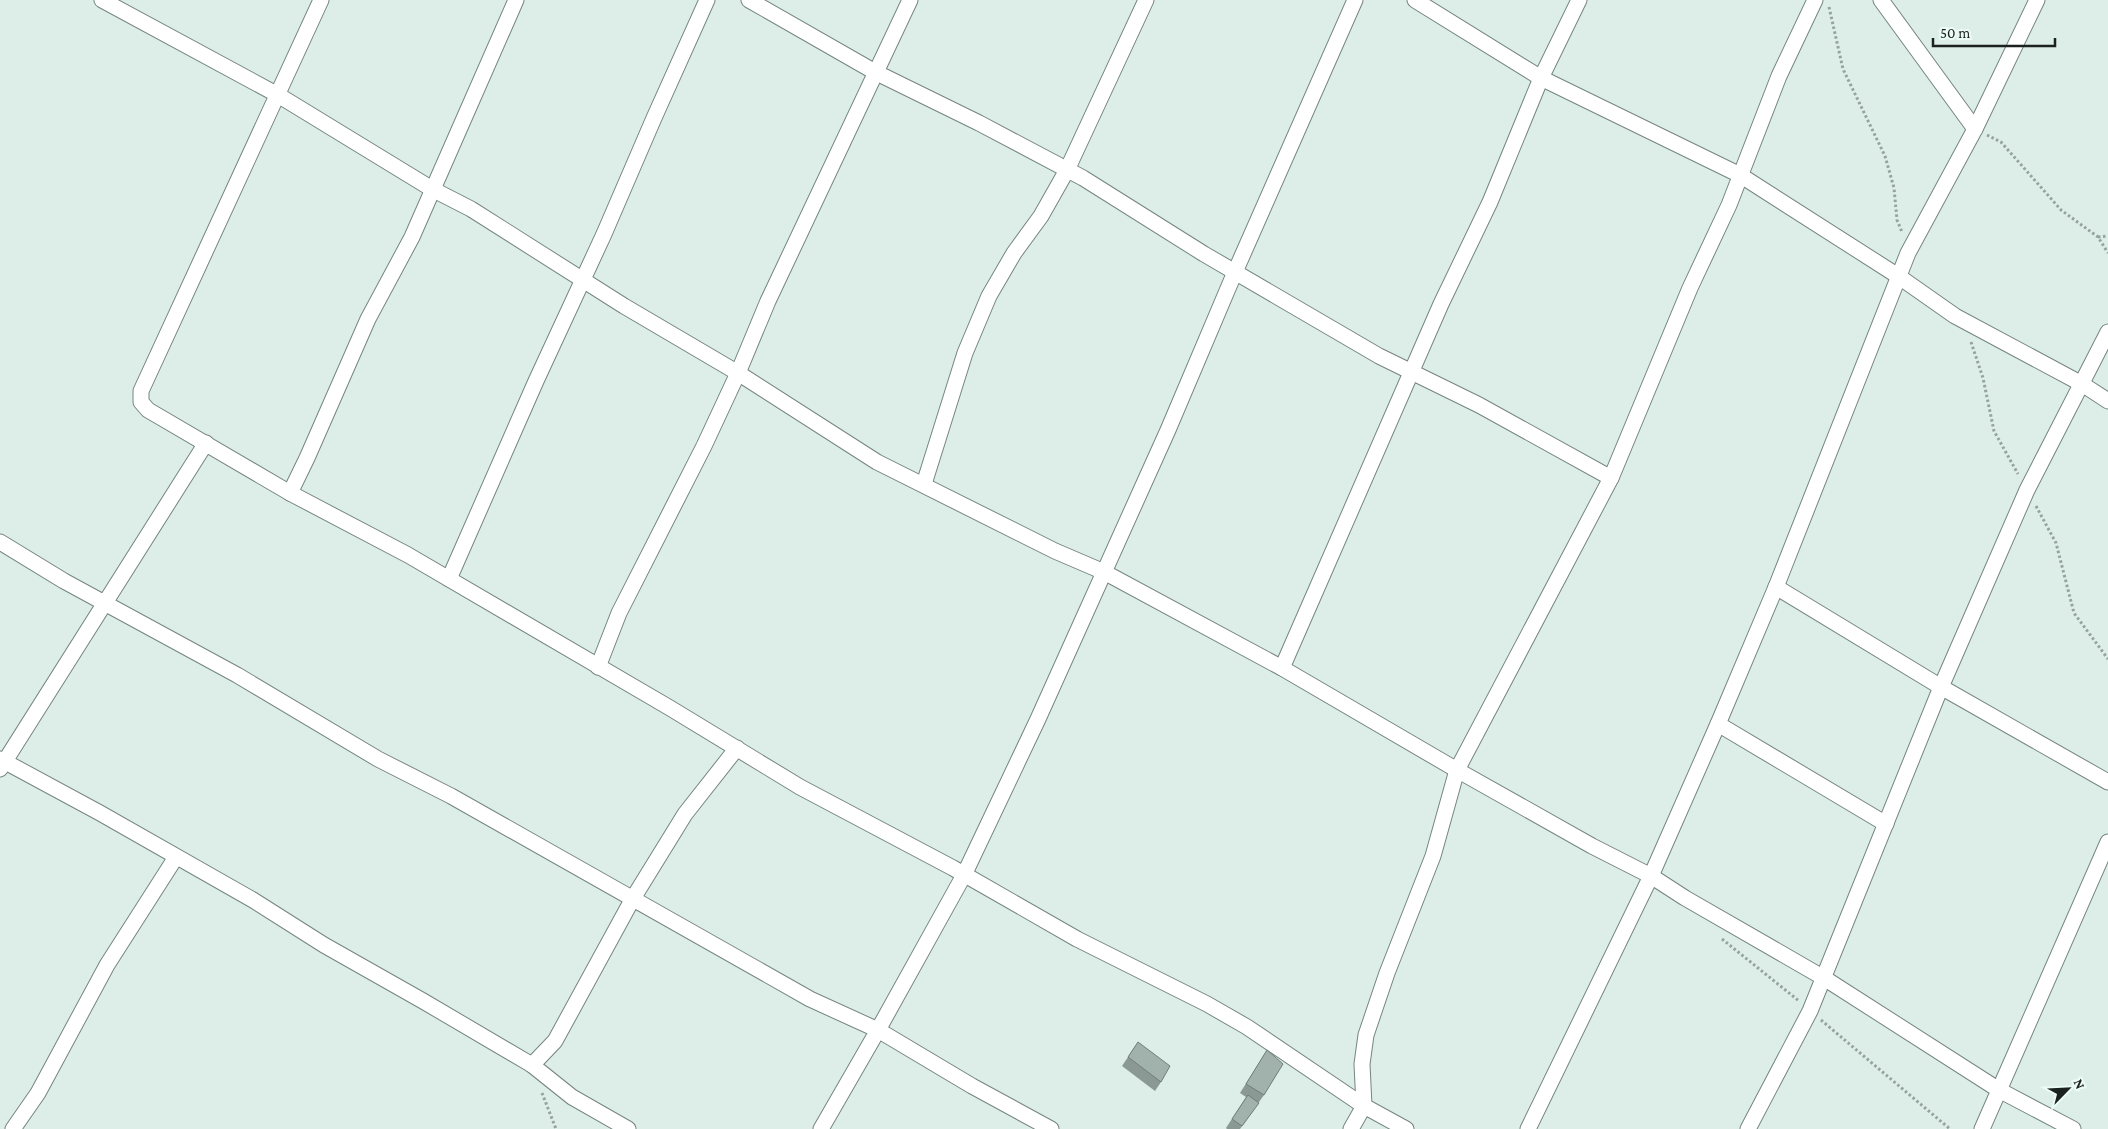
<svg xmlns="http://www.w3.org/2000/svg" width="2108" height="1129" viewBox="0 0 2108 1129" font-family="'Crimson Pro',serif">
<rect width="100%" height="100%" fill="#ddeee9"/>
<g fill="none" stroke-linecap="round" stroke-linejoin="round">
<g stroke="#758580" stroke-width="17">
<g id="minor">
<path d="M102 0 278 95 432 189 471 209 624 306 738 373 877 462 1055 551 1104 572 1282 668 1457 770 1592 846 1651 876 1685 898 1824 978 1999 1090 2073 1129"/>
<path d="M321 0 141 391V402L148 410 290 493 408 555 670 708 800 787 953 868 1077 939 1207 1004 1247 1027 1364 1106 1406 1129"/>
<path d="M749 0 875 72 979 123 1083 178 1204 254 1379 356 1479 405 1611 478"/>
<path d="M1415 0 1541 78 1740 175 1898 276 1955 316 2082 384 2108 401"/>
<path d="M1881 0 1975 129"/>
<path d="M924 484 965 353 989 296 1014 253 1041 216 1067 170 1146 0"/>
<path d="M290 493 307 458 368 319 412 237 516 0"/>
<path d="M0 542 64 581 237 675 378 759 451 796 810 999 878 1030 972 1086 1051 1129"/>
<path d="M449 579 536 381 604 234 654 118 707 0"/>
<path d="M1776 587 1941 687 2108 782"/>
<path d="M598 667 619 613 704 446 738 373 768 301 910 0"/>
<path d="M1282 668 1441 304 1490 202 1541 78 1579 0"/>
<path d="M1718 724 1886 824"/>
<path d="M0 759 100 813 253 900 324 945 423 1001 532 1065 572 1097 628 1129"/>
<path d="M0 769 206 443"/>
<path d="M532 1065 555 1041 632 900 685 814 737 748"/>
<path d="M13 1129 38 1093 107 965 176 857"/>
<path d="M821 1129 878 1030 964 875 1038 719 1168 430 1235 272 1355 0"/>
<path d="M1351 1129 1364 1106 1362 1064 1366 1035 1387 973 1433 856 1457 770 1611 478 1690 288 1729 205 1779 76 1815 0"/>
<path d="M1528 1129 1651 876 1718 724 1776 587 1908 253 1975 129 2037 0"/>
<path d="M1748 1129 1810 1011 1941 687 2027 490 2108 332"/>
<path d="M1982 1129 2108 842"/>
</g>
</g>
<g stroke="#95a29e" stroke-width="3" stroke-dasharray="2.5 2.5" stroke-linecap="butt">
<path d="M1829 7 1843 69 1885 156 1894 188 1897 220 1902 232"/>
<path d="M1987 135 2001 142 2061 210 2098 237 2108 253"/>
<path d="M2098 237 2108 236"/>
<path d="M1971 342 1983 378 1994 431 2018 474"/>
<path d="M2036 506 2056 543 2074 613 2108 659"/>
<path d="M1722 939 1799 1001"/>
<path d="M1821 1020 1950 1129"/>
<path d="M542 1093 556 1129"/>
</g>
<use href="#minor" stroke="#fff" stroke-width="15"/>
</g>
<g fill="#8a9994">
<path d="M1138 1042 1161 1082 1155 1091 1122 1066Z"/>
<path d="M1267 1050 1264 1095 1240 1129H1227L1226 1128 1246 1097 1240 1093Z"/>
</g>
<g fill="#a1b2ac" stroke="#717d78">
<path d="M1138 1042 1170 1066 1161 1082 1128 1057Z"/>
<path d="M1267 1050 1283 1064 1264 1095 1246 1084Z"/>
<path d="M1248 1095 1259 1103 1242 1126 1232 1119Z"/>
</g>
<g transform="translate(2068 1089) rotate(66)" stroke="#ebfcf6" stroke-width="4" paint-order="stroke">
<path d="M0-4L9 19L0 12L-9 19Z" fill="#1b211f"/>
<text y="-8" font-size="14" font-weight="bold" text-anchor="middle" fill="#1b211f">N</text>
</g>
<path d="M1933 38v8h122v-8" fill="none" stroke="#1b211f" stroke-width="2.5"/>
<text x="1940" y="38" font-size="15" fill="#1b211f" stroke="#ebfcf6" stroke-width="4" paint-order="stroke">50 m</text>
</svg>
